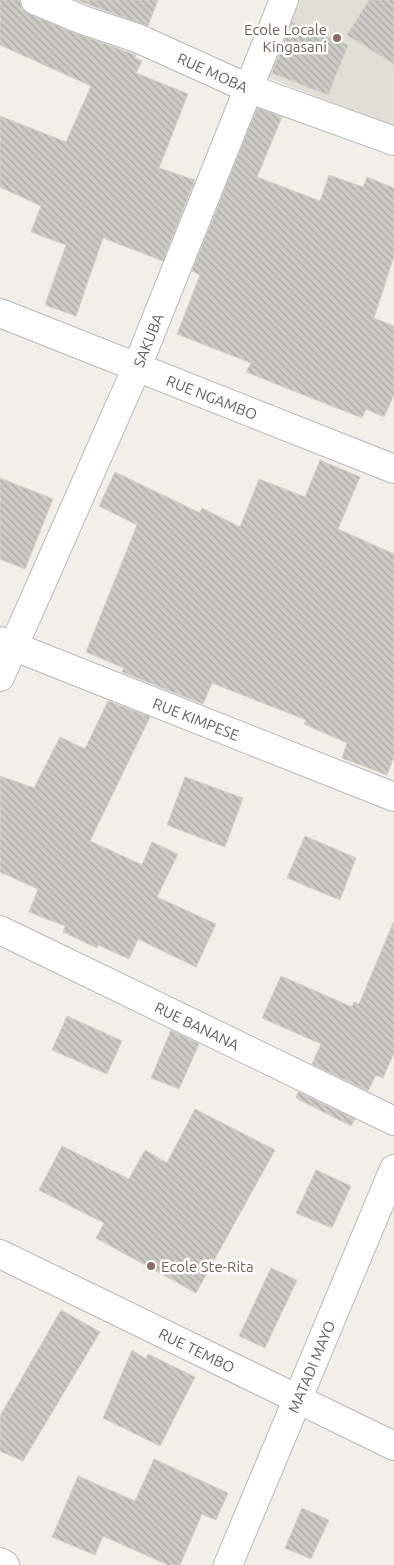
<svg xmlns="http://www.w3.org/2000/svg" width="394" height="1565" viewBox="0 0 394 1565" font-family="Ubuntu,sans-serif">
<defs>
<pattern id="building-back-hatch" width="6" height="6" patternUnits="userSpaceOnUse" patternTransform="scale(1.25)"><rect width="6" height="6" fill="#cccac5"/><path d="M-1 5l2 2M0 0l6 6M5-1l2 2" fill="none" stroke="#a9a8a4"/></pattern>
</defs>
<rect width="100%" height="100%" fill="#f1efe8"/>
<path fill="#e1ded6" d="M296 0H394V127L264 76Z"/>
<g fill="url(#building-back-hatch)" stroke="#d6d1c6">
<path d="M0 0H20L22 9 29 14 77 34 136 55 135 58 142 61 136 73 188 94 159 168 195 180 163 261 103 238 76 316 45 305 66 245 31 232 41 206 0 187V116L66 142 91 86 0 45Z"/>
<path d="M76 0H158L148 26Z"/>
<path d="M369 0H394V64L347 35Z"/>
<path d="M292 22 348 45 328 95 272 73Z"/>
<path d="M257 108 282 117 257 177 320 201 329 175 363 187 367 177 394 188V256L374 318 394 326V395L384 417 366 409 362 418 246 372 251 363 177 334 200 275 192 271Z"/>
<path d="M320 460 360 477 338 529 394 554V757L387 775 342 758 347 743 304 724 306 720 212 683 203 704 122 672 124 668 86 652 137 525 99 506 115 472 200 513 202 508 240 527 259 479 305 497Z"/>
<path d="M0 478 53 499 25 569 0 559Z"/>
<path d="M108 701 150 717 90 841 142 865 152 842 178 854 157 897 216 924 196 967 138 939 129 959 98 945 97 948 63 932 65 926 29 912 38 889 0 872V776L34 788 60 737 85 749Z"/>
<path d="M185 777 243 798 225 847 167 825Z"/>
<path d="M305 836 356 858 340 900 287 878Z"/>
<path d="M394 921V1053L383 1078 376 1075 368 1091 312 1064 321 1044 262 1018 281 976 352 1007 354 1002 359 1004Z"/>
<path d="M67 1016 122 1041 107 1074 52 1050Z"/>
<path d="M171 1030 199 1044 179 1089 151 1078Z"/>
<path d="M298 1092 355 1119 351 1126 296 1098Z"/>
<path d="M195 1109 275 1150 196 1293 96 1238 104 1223 39 1190 62 1146 129 1179 145 1150 167 1163Z"/>
<path d="M316 1170 351 1186 332 1228 296 1213Z"/>
<path d="M271 1268 297 1280 265 1348 239 1336Z"/>
<path d="M61 1310 100 1332 23 1461 0 1451V1416Z"/>
<path d="M132 1350 146 1359 148 1354 195 1377 160 1446 103 1418Z"/>
<path d="M154 1459 228 1493 216 1520 202 1514 180 1565H168L103 1536 95 1555 52 1537 78 1476 135 1501Z"/>
<path d="M302 1508 329 1520 311 1559 285 1548Z"/>
</g>
<g fill="none" stroke-linecap="round" stroke-linejoin="round">
<g stroke="#b5b8bc" stroke-width="30">
<g id="minor">
<path id="s1" d="M35 0 83 20 137 38 250 89 394 141"/>
<path id="s2" d="M0 313 394 469"/>
<path id="s3" d="M0 641 394 797"/>
<path id="s4" d="M0 677 137 367 284 0"/>
<path id="s5" d="M0 930 394 1121"/>
<path id="s6" d="M0 1254 394 1446"/>
<path d="M0 1562 5 1565"/>
<path id="s7" d="M228 1565 394 1169"/>
</g>
</g>
<use href="#minor" stroke="#fff" stroke-width="28"/>
</g>
<g fill="#8d6e63" stroke="#fff" stroke-width="2">
<circle cx="337" cy="38" r="5"/>
<circle cx="151" cy="1266" r="5"/>
</g>
<g text-anchor="middle" dominant-baseline="central" stroke-width="5" stroke-linejoin="round" paint-order="stroke">
<g font-size="15" fill="#785e54" stroke="#fff" text-anchor="end">
<text x="327" y="29">Ecole Locale<tspan x="327" dy="17">Kingasani</tspan></text>
<text x="161" y="1266" text-anchor="start">Ecole Ste-Rita</text>
</g>
<g font-size="15" fill="#5f6368" stroke="#fff">
<text stroke="none"><textPath href="#s1" startOffset="192">RUE MOBA</textPath></text>
<text stroke="none"><textPath href="#s4" startOffset="368">SAKUBA</textPath></text>
<text stroke="none"><textPath href="#s2" startOffset="228">RUE NGAMBO</textPath></text>
<text stroke="none"><textPath href="#s3" startOffset="211">RUE KIMPESE</textPath></text>
<text stroke="none"><textPath href="#s5" startOffset="219">RUE BANANA</textPath></text>
<text stroke="none"><textPath href="#s6" startOffset="219">RUE TEMBO</textPath></text>
<text stroke="none"><textPath href="#s7" startOffset="215">MATADI MAYO</textPath></text>
</g>
</g>
</svg>
